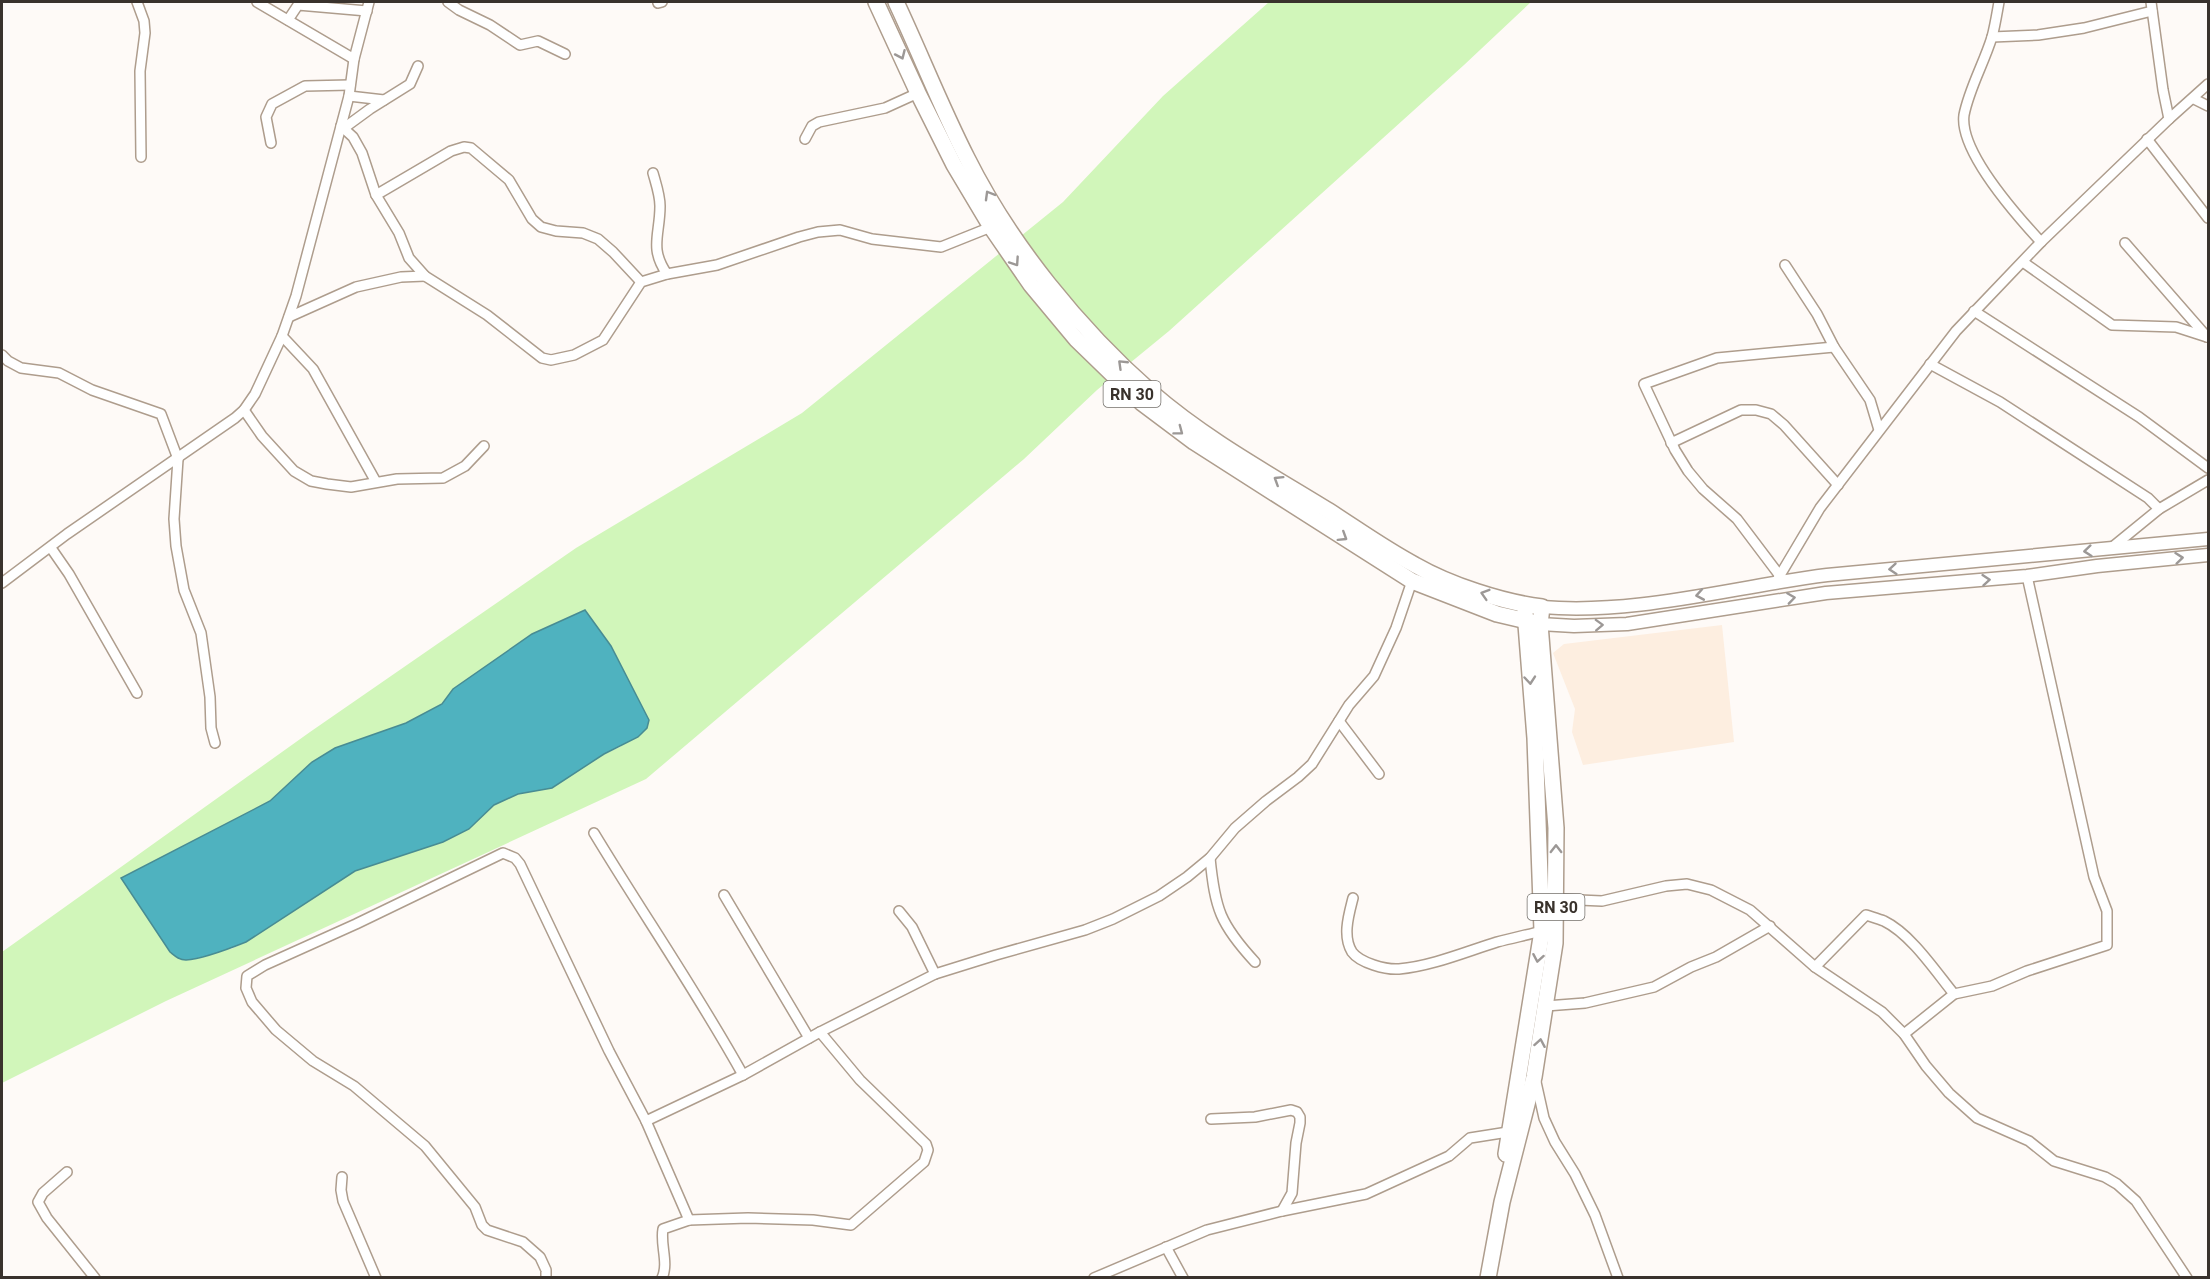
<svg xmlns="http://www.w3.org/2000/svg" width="2210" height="1279" viewBox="0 0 2210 1279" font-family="Roboto,sans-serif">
<rect width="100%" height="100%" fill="#fefaf7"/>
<path fill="#fdeee0" d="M1722 625 1734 742 1583 765 1572 732 1575 709 1553 653 1564 644Z"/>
<path fill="#d1f6ba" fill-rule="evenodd" d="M1269 2H1531L1464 65 1169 331 1097 390 1024 459 646 779 166 1001 2 1083V952L310 732 576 548 802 413 1063 202 1163 96ZM585 610 611 646 649 720 620 747 604 754 552 788 518 794 494 805 469 829 355 871 246 942 231 949 170 952 121 878 270 801 312 762 335 748 406 723 442 704 462 683 532 635Z"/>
<path fill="#4fb2bf" stroke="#488c93" stroke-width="1.5" d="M585 610 611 646 649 720 647 728 638 737 604 754 552 788 518 794 494 805 469 829 443 842 355 871 246 942C231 948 202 959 186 960 179 960 175 956 170 952L121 878 270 801 312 762 335 748 406 723 442 704 453 689 532 634Z"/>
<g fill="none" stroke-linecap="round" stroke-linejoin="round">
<g stroke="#ae9d8d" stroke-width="12">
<g id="minor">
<path d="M137 2 144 21 145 33 140 71 141 157"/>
<path d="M257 2 354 59"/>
<path d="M448 2 459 10 490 25 520 45 538 41 565 54"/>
<path d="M1999 2C1997 13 1995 26 1992 37 1984 63 1969 89 1964 115 1959 151 2018 217 2041 242"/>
<path d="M2151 2 2163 90 2169 119"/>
<path d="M658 3 662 2"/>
<path d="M288 20 298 5 367 11"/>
<path d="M1992 37 2038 35 2084 28 2152 11"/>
<path d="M349 96 384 100"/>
<path d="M2194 99 2208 106"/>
<path d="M341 126 353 137 362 153 376 195 399 233 409 258 425 276 487 315 542 358 551 360 574 355 603 340 641 282 667 274 717 265 799 237 818 232 840 230 872 239 941 247 991 227"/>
<path d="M344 128 370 109 410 84 418 66"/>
<path d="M805 139 812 126 819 122 885 108 918 93"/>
<path d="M2147 139 2208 218"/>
<path d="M271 143 266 117 272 104 305 86 350 85"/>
<path d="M653 173C656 184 660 195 660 206 660 235 649 248 667 274"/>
<path d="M376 195 451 151 464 147 471 148 509 180 532 219 541 227 556 231 583 233 598 239 613 252 641 282"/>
<path d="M2125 243 2207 337"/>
<path d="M2023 262 2112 325 2176 327 2207 337"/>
<path d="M1785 265 1817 314 1834 347 1870 400 1879 430"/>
<path d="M1974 311 2139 417 2208 468"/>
<path d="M289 317 356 287 401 277 425 276"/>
<path d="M282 336 313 369 376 482"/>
<path d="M2 355 8 361 21 368 59 373 92 390 161 414 178 459"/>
<path d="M1930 364 2000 402 2148 498 2159 509"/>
<path d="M244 410 262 436 294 471 311 481 327 484 351 487 397 479 443 478 465 466 484 446"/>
<path d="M1671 443 1741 410H1756L1771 414 1784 425 1838 485"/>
<path d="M178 459 174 519 176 546 184 590 201 633 210 697 211 728 215 743"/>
<path d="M51 548 69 574 137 693"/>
<path d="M2110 549 2159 509 2208 480"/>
<path d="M1780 576 1737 519 1703 489 1688 471 1675 450 1644 384 1717 358 1834 347"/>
<path d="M1776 582 1820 508 1956 331 2041 242 2169 119 2208 84"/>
<path d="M2 583 67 534 235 418 244 410 255 394 282 336 296 296 349 96 354 59 369 2"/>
<path d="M1339 721 1379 774"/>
<path d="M594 833C643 914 697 992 743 1075"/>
<path d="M1210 858C1215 909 1220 924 1255 962"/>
<path d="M724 895 809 1038"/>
<path d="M1353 898C1349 914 1342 936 1352 952 1360 963 1386 970 1399 969 1432 966 1465 952 1497 942 1512 938 1527 935 1542 931"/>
<path d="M1556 899 1602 901 1666 886 1687 884 1711 890 1750 910 1815 967 1882 1012 1904 1034 1926 1066 1949 1093 1977 1118 2029 1141 2054 1161 2105 1177 2117 1184 2136 1201 2187 1278"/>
<path d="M899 911 912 927 935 974"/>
<path d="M1815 967 1866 915C1872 917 1879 919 1884 921 1911 934 1936 972 1954 994"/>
<path d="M1546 1006 1585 1003 1654 987 1691 967 1716 957 1770 926"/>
<path d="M1904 1034 1954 994 1992 986 2027 971 2107 945V911L2094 877 2027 576"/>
<path d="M1536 1082 1544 1118 1555 1142 1575 1174 1595 1215 1618 1278"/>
<path d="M1211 1119 1255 1117 1291 1110 1297 1112 1300 1117V1123L1296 1143 1292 1193 1282 1211"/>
<path d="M646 1121 743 1075 820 1032 935 974 996 955 1085 930 1113 919 1159 896 1187 877 1210 858 1235 828 1266 801 1298 777 1312 764 1349 705 1374 676 1396 628 1412 581"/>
<path d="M67 1172 43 1193 38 1202 47 1218 95 1278"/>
<path d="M342 1177 341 1190 343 1201 376 1278"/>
<path d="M1166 1247 1183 1278"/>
<path d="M546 1278V1270L540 1257 523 1242 487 1230 482 1225 475 1207 425 1146 354 1086 313 1061 276 1030 252 1002 246 988 247 976 265 965 356 924 503 853 515 858 520 864 609 1051 646 1121 689 1220"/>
<path d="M662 1278C669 1263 660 1245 663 1229L689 1220 748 1218 813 1220 851 1225 924 1162 928 1150 926 1144 860 1080 820 1032"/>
<path d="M1094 1278 1207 1230 1282 1211 1366 1194 1449 1156 1470 1138 1508 1132"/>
</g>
</g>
<g stroke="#ae9d8d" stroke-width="15">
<g id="tertiary">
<path d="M1542 607C1637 615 1732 587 1827 575L2208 539"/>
<path d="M1540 624 1574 626 1627 624 1826 593 2027 576 2097 566 2208 555"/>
</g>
</g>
<g stroke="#ae9d8d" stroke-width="18">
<g id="primary">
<path d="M876 2 918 93 954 165 991 227 1031 285 1076 339 1142 403 1194 442 1412 581 1497 614 1540 624"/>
<path d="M896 2C920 53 941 107 967 158 1010 244 1079 329 1152 393 1205 439 1269 474 1329 511 1357 529 1385 549 1415 565 1450 585 1502 602 1542 607L1540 624 1556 828 1555 943 1534 1077 1502 1202 1488 1278"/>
<path d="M1506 1154 1542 931 1535 738 1525 612"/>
</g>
</g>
<use href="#minor" stroke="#fff" stroke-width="9"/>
<use href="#tertiary" stroke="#fff" stroke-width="12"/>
<use href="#primary" stroke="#fff" stroke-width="15"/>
</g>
<defs><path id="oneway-chevron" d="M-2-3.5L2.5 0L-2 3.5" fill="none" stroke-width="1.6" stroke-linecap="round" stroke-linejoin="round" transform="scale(1.5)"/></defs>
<g stroke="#9c9896">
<use href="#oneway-chevron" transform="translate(901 55) rotate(66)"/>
<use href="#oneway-chevron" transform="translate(989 195) rotate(-120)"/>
<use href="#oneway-chevron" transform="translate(1015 262) rotate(56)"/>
<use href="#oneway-chevron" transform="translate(1122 364) rotate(-136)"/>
<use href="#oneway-chevron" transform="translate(1179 431) rotate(37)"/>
<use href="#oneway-chevron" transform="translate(1278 480) rotate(-148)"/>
<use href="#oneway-chevron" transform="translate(1343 537) rotate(32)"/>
<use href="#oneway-chevron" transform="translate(2088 551) rotate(174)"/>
<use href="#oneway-chevron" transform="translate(2179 558) rotate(-6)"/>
<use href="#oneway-chevron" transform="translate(1893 569) rotate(175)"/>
<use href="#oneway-chevron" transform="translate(1986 580) rotate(-5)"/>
<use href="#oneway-chevron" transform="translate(1485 594) rotate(-163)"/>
<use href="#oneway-chevron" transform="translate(1700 595) rotate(170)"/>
<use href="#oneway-chevron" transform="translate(1791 598) rotate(-8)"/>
<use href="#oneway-chevron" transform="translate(1599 625) rotate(-2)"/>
<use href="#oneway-chevron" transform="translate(1530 680) rotate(85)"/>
<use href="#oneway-chevron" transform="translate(1556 849) rotate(-90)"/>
<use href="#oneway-chevron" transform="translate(1538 958) rotate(100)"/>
<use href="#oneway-chevron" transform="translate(1540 1043) rotate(-80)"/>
</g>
<g text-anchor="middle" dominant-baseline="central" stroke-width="4.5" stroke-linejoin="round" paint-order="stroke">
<g fill="#fff" stroke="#74706b" stroke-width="1.5">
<rect x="1103.5" y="381" width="57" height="26" rx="4.5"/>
<rect x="1527.5" y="894" width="57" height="26" rx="4.5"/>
</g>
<g font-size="16" font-weight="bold" fill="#39322c">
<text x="1132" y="394">RN 30</text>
<text x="1556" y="907">RN 30</text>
</g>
</g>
<rect width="2210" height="1279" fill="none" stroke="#39322c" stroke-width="6"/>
</svg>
